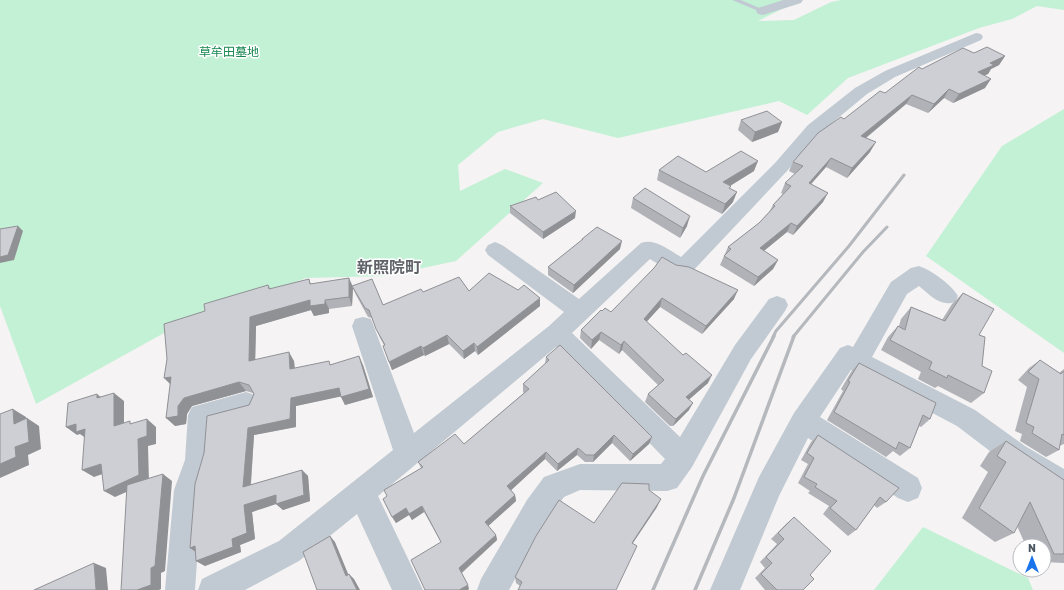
<svg xmlns="http://www.w3.org/2000/svg" width="1064" height="590" viewBox="0 0 1064 590" font-family="Rubik,'Noto Sans JP',sans-serif">
<rect width="100%" height="100%" fill="#f5f3f3"/>
<g fill="#c3f1d5">
<path d="M0 0H800L758 21 794 20 831 2 841 0H1064V10L1037 6 1012 19 979 28 848 78 807 115 779 101 618 138 543 119 498 132 458 165 460 191 505 169 543 183 456 261 385 276 306 278 173 328 36 404 0 306Z"/>
<path d="M1064 109V353L926 256 1002 146Z"/>
<path d="M923 527 1028 578 1033 590H874Z"/>
</g>
<g fill="none" stroke-linecap="round" stroke-linejoin="round">
<path fill="#c1cad2" fill-rule="evenodd" d="M732 0H741L766 11 761 12Z"/>
<g fill="#c1cad2" fill-rule="evenodd">
<path d="M783 0H803L801 3 763 15 758 14 756 11 758 8Z"/>
<path d="M976 33 981 34 983 37 981 40 895 77 867 94 820 133 787 171 690 274C676 278 662 266 650 259L572 333 680 437 735 345 769 299 777 296 785 299 788 305 785 311 751 359 692 467 677 488 667 491 580 490 564 497 547 520 509 590H477L481 579 527 500 544 477 580 464H661L665 459 556 347 378 496 423 590H392L357 514 299 561 245 590H198L202 579 279 541 393 450 352 326 355 319 363 317 371 319 414 433 549 326 564 312 488 255 485 250 488 245 495 242 502 245 579 299 641 243C655 238 669 250 681 257L775 163 808 125 855 88 885 71Z"/>
<path d="M919 266C931 270 952 285 958 296L955 302C940 307 930 295 919 286L907 294 872 357 975 410 1025 446 1064 469V499L1054 495 1007 464 957 426 851 370 820 417 918 478 922 488 918 498 908 502 898 498 808 438 779 496 740 590H710L759 477 794 413 840 348 848 345 853 347 891 282 911 268Z"/>
<path d="M246 392 255 395 259 403 255 411 213 423 211 460 202 490 195 590H165L174 490 185 460 188 415 192 407Z"/>
</g>
<g stroke="#b5b8bd" stroke-width="3">
<path d="M773 337 776 331 849 246 904 175"/>
<path d="M793 337 863 252 887 227"/>
</g>
<g stroke="#b5b8bd" stroke-width="3.5">
<path d="M653 590 703 476 774 336"/>
<path d="M695 590 734 498 794 336"/>
</g>
</g>
<g fill="#b0b2b7">
<path d="M974 53 1005 56 999 65 991 69 988 74 985 75V88L953 103 944 98 928 113 906 104 866 138 870 152 847 178 826 167 811 184 823 202 793 235 787 232 764 251 778 260 773 269 754 286 720 265 728 247 759 223 769 212 773 205 783 194 781 193 785 183 795 174 789 171 793 162 844 119 885 93 922 69Z"/>
<path d="M741 120 782 122 778 132 752 142 738 130Z"/>
<path d="M659 170 706 172 754 171 730 186 733 202 722 214 657 180Z"/>
<path d="M633 198 687 226 680 238 631 208Z"/>
<path d="M538 200 575 218 543 239 510 213V206Z"/>
<path d="M582 239 620 249 573 293 548 275V267L581 241Z"/>
<path d="M676 265 734 299 702 334 660 307 646 322 708 383 689 399V410L673 426H670L645 402 648 394 658 385 622 350 619 354 599 340 591 349 580 338 581 330 602 311 611 312Z"/>
<path d="M309 279 311 284 353 287 352 306 329 309V313L314 316 311 310 256 326 255 360 294 361 295 368 331 364 363 365 373 397 345 405 341 396 296 406V427L254 435 251 485 302 470 308 476 310 501 283 510 276 504 252 512 255 539 240 545 241 552 205 566 196 561V552L190 548 249 405 254 394 253 393 246 391 192 406 187 414 186 424 175 426 205 311 268 285 271 289Z"/>
<path d="M352 286 383 305 423 292 469 291 540 306 478 355 475 351 464 359 449 344 425 356 424 355 392 370 383 346 384 345 380 338 372 318 368 317 356 295Z"/>
<path d="M963 293 979 335 984 393 971 403 938 386 935 388 918 379 921 372 881 350 888 337 898 326H899L901 319 911 307 942 320 952 304Z"/>
<path d="M546 357 652 437 649 444 630 461 612 443 593 462H585L577 455 557 471 545 459 511 490 515 495 516 501 488 526 496 535 497 540 462 573 469 589 441 542 424 512 412 520 409 515 396 523 387 496 421 468 418 462 464 444 524 393 523 392V384L545 364Z"/>
<path d="M1040 360 1059 373 1064 369V444L1059 446V450L1046 457 1020 441 1022 434 1015 431 1027 387 1018 380 1029 368Z"/>
<path d="M859 363 930 419 921 427 919 426 910 448 900 456 893 451 886 457 827 420 843 391 841 389 851 372Z"/>
<path d="M818 435 886 502 877 508 874 505 856 530 848 536 823 514 829 506 808 493 810 491 798 483 808 464 801 460 811 442Z"/>
<path d="M1006 441 1064 480V563L1044 562V546H1026L1017 526 1014 533 995 542 962 518 988 472 980 466 989 452Z"/>
<path d="M649 490 657 507 633 543 520 586 516 583 515 577 594 523Z"/>
<path d="M794 517 810 575 803 590H765L755 578 765 568 760 562 777 544 771 539 787 523Z"/>
</g>
<g fill="#909195">
<path d="M1005 56 999 65 991 69 988 74 972 81 978 72 990 63Z"/>
<path d="M991 79 985 88 953 103 959 94Z"/>
<path d="M949 89 944 98 928 113 934 104Z"/>
<path d="M912 95 906 104 856 146 861 136Z"/>
<path d="M782 122 778 132 752 142 755 132Z"/>
<path d="M876 142 870 152 847 178 852 168Z"/>
<path d="M831 158 826 167 804 192 809 183Z"/>
<path d="M758 161 754 171 720 192 723 182Z"/>
<path d="M737 192 733 202 722 214 725 204Z"/>
<path d="M828 193 823 202 793 235 797 226Z"/>
<path d="M576 211 575 218 543 239V232Z"/>
<path d="M690 216 687 226 680 238 683 228Z"/>
<path d="M791 223 787 232 756 257 760 248Z"/>
<path d="M18 226 23 231 14 260 0 263V257Z"/>
<path d="M622 241 620 249 573 293 574 285Z"/>
<path d="M778 260 773 269 754 286 758 277Z"/>
<path d="M349 278 353 287 352 306 349 297Z"/>
<path d="M738 290 734 299 702 334 706 326Z"/>
<path d="M540 298V306L478 355 477 347Z"/>
<path d="M662 298 660 307 641 328 644 319Z"/>
<path d="M310 300H325L329 309V313L314 316 311 310 256 326 255 370 249 361 250 317Z"/>
<path d="M601 332 599 340 591 349 592 340Z"/>
<path d="M447 335 449 344 425 356 423 348Z"/>
<path d="M624 341 622 350 619 354 621 345Z"/>
<path d="M474 343 475 351 464 359 463 351Z"/>
<path d="M421 346 424 355 392 370 389 362Z"/>
<path d="M289 352 294 361 295 378 290 369Z"/>
<path d="M359 356 363 365 373 397 345 405 341 397Z"/>
<path d="M712 375 708 383 683 405 686 397Z"/>
<path d="M171 377 173 387 164 378Z"/>
<path d="M239 382 246 391 192 406 187 414 186 424 175 426 166 418 178 406 184 398Z"/>
<path d="M339 388 343 396 296 406V427L254 435 250 494 243 487 248 428 291 398Z"/>
<path d="M114 393 124 401V433L114 426Z"/>
<path d="M97 394 107 402 97 398Z"/>
<path d="M693 403 689 410 673 426 676 419Z"/>
<path d="M13 409 26 417 27 432 14 424Z"/>
<path d="M27 418 39 426 41 449 28 455 29 465 0 478V464L15 447Z"/>
<path d="M147 419 156 427V444L148 446 149 482 115 497 104 491 138 439Z"/>
<path d="M76 424 85 429 87 439 80 434 77 435 66 427Z"/>
<path d="M614 435 612 443 593 462 594 455Z"/>
<path d="M652 437 649 444 630 461 633 454Z"/>
<path d="M578 448 577 455 557 471 558 464Z"/>
<path d="M546 452 545 459 508 493 507 486Z"/>
<path d="M101 464 111 471 94 477 82 470Z"/>
<path d="M302 470 308 476 310 501 283 510 276 504 252 512 255 539 240 545 241 552 205 566 196 561 244 505Z"/>
<path d="M163 474 172 481 165 571 161 573V589L159 590H137L151 568Z"/>
<path d="M515 495 516 501 486 528 485 522Z"/>
<path d="M661 499 657 507 628 550 632 543Z"/>
<path d="M422 506 424 512 412 520 409 515 396 523 392 517 406 508Z"/>
<path d="M496 535 497 540 461 573 459 568Z"/>
<path d="M330 536 335 542 351 581 346 576Z"/>
<path d="M195 546 199 554 190 548Z"/>
<path d="M94 563 106 568 108 590H96Z"/>
<path d="M349 574 354 579 360 590H357Z"/>
<path d="M468 585 469 589 468 590H459Z"/>
</g>
<g fill="#cdcfd5" stroke="#909195">
<path d="M987 47 1005 56 990 63 994 65 978 72 991 79 959 94 949 89 934 104 912 95 861 136 876 142 852 168 831 158 809 183 828 193 797 226 791 223 760 248 778 260 758 277 724 256 731 249 728 247 759 223 775 206 773 205 791 186 785 183 803 166 793 162 818 133 841 117 844 119 880 91 885 93 919 67 922 69 963 48 974 53Z"/>
<path d="M767 111 782 122 755 132 741 120Z"/>
<path d="M741 151 758 161 723 182 731 186 729 188 737 192 725 204 659 170 678 156 706 172Z"/>
<path d="M645 188 690 216 683 228 633 198Z"/>
<path d="M556 192 576 211 543 232 510 206 536 197 538 200Z"/>
<path d="M18 226 8 255 0 257V229Z"/>
<path d="M597 227 622 241 574 285 548 267 583 239H582Z"/>
<path d="M662 257 676 265 689 267 738 290 706 326 662 298 644 319 683 355 686 353 712 375 686 397 693 403 676 419 674 418 648 394 664 380 624 341 621 345 601 332 592 340 581 330 601 310 602 311 605 308 611 312 654 268Z"/>
<path d="M489 273 518 290 524 285 540 298 477 347 474 343 463 351 447 335 423 348 421 346 389 362 383 346 385 345 376 329 369 310 365 308 352 286 372 279 383 305 421 289 423 292 459 277 469 291Z"/>
<path d="M349 278V297L325 300V304L310 306V300L250 317 249 361 289 352 290 369 329 361 330 365 359 356 369 389 341 397 339 388 291 398 290 419 248 428 243 487 302 470 304 495 276 504V495L244 505 247 533 232 539 233 547 196 561 195 546 190 548 195 484 204 453 207 416 249 405 254 394 249 385 239 382 184 398 178 406V416L166 418 171 377 164 378 167 359 164 324 205 311 204 304 268 285 269 289 309 279 310 284Z"/>
<path d="M963 293 994 309 979 335 985 337 982 366 992 371 984 393 948 375 947 378 929 369 932 362 890 340 898 326 905 330 911 307 945 321Z"/>
<path d="M560 345 652 437 633 454 614 435 594 455H586L578 448 558 464 546 452 507 486 515 495 485 522 496 535 459 568 468 585 459 590H425L411 560 441 542 422 506 409 514 406 508 392 517 383 499 387 496 384 490 423 467 418 462 455 434 464 444 529 389 523 384 549 360 546 357Z"/>
<path d="M1040 360 1061 374 1064 371V435L1062 434 1059 450 1032 433 1034 427 1026 423 1039 379 1028 372Z"/>
<path d="M859 363 936 403 930 419 923 415 910 448 899 442 896 449 834 412 850 382 848 381Z"/>
<path d="M114 393V426L130 421V424L147 419V436L138 439 139 475 104 491 101 464 82 470 85 429 76 432V424L66 427 68 403 97 394V398Z"/>
<path d="M13 409 14 424 27 418 29 442 15 447 16 457 0 464V414Z"/>
<path d="M818 435 899 488 886 502 880 497 856 530 830 508 837 501 815 487 817 484 804 477 814 458 807 453Z"/>
<path d="M1006 441 1064 480V554H1054L1030 502 1014 533 979 508 1006 462 997 456Z"/>
<path d="M163 474 155 566 151 568V585L137 590H121L127 485Z"/>
<path d="M622 483 649 484V490L661 499 632 543 637 546 616 590H518L522 582 515 577 536 536 559 500 594 523Z"/>
<path d="M794 517 831 551 810 575 814 579 803 590H777L761 574 772 563 766 557 784 539 778 533Z"/>
<path d="M330 536 346 576 349 574 357 590H317L303 552Z"/>
<path d="M94 563 96 590H34Z"/>
</g>
<g text-anchor="middle" dominant-baseline="central" stroke-width="3" stroke-linejoin="round" paint-order="stroke">
<g font-size="12" fill="#17864f" stroke="#fff">
<text x="229" y="52">草牟田墓地</text>
</g>
<g font-size="16" font-weight="bold" fill="#5f6368" stroke="#fff">
<text x="389" y="267">新照院町</text>
</g>
</g>
<g transform="translate(1032 558)"><circle r="19" fill="#ffffff" stroke="#b7bbc0"/>
<path d="M0-3L7 15L0 10L-7 15Z" fill="#1a73e8"/>
<text y="-6" font-size="11" font-weight="bold" text-anchor="middle" fill="#4a5661">N</text>
</g>
</svg>
